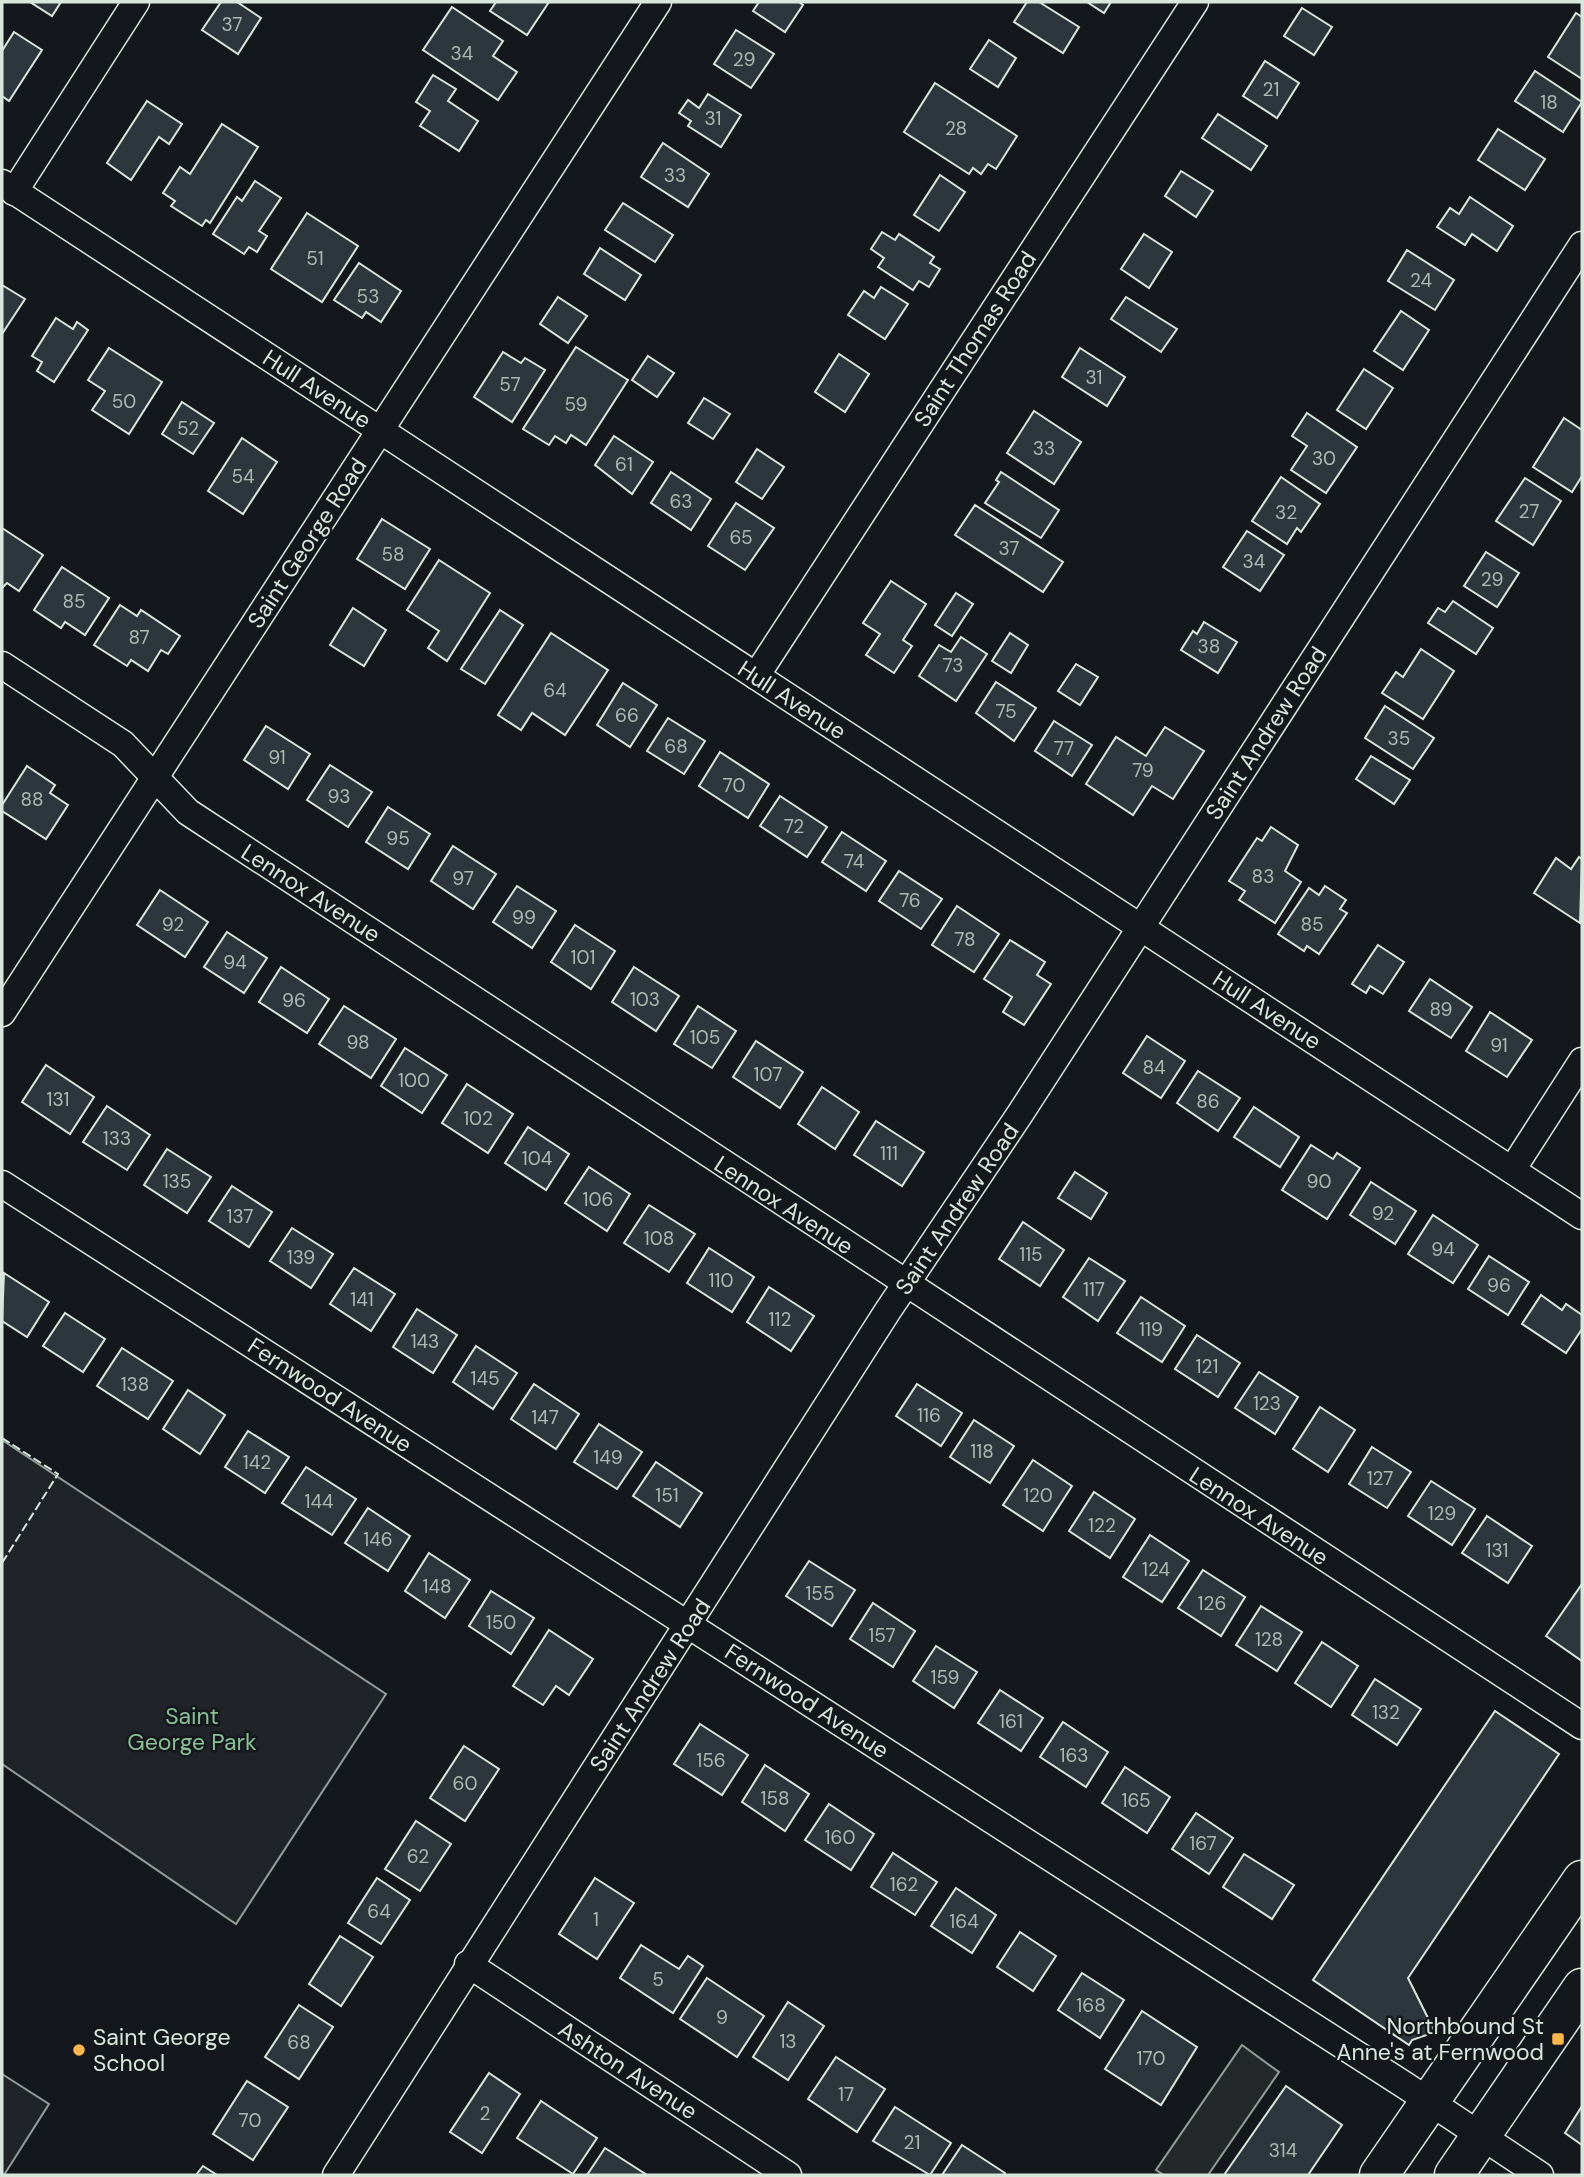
<svg xmlns="http://www.w3.org/2000/svg" width="1584" height="2177" viewBox="0 0 1584 2177" font-family="'DM Sans',sans-serif">
<rect width="100%" height="100%" fill="#14181c"/>
<g fill="#202428" stroke="#939e99" stroke-width="2">
<path d="M2 1440 386 1694 236 1924 2 1764Z"/>
<path d="M2 2074 49 2104 4 2175H2Z"/>
</g>
<path fill="#24282b" stroke="#939e99" stroke-width="2" d="M1242 2045 1279 2072 1208 2175H1164L1156 2170Z"/>
<g fill="#2c363c" stroke="#d8e6dc" stroke-width="2">
<path d="M30 2H61L52 16Z"/>
<path d="M221 2H237L261 18 238 54 202 30Z"/>
<path d="M496 2H549L527 35 490 11Z"/>
<path d="M759 2H799L803 5 785 32 753 11Z"/>
<path d="M1027 2H1039L1079 27 1063 53 1014 22Z"/>
<path d="M1087 2H1111L1104 13Z"/>
<path d="M452 7 503 41 493 56 517 72 498 100 423 50Z"/>
<path d="M1302 8 1332 27 1314 55 1284 36Z"/>
<path d="M1576 13 1582 17V79L1548 57Z"/>
<path d="M736 30 774 54 751 88 714 64Z"/>
<path d="M14 32 42 50 9 101 2 96V51Z"/>
<path d="M989 40 1016 58 998 87 970 69Z"/>
<path d="M1265 61 1299 83 1277 118 1243 96Z"/>
<path d="M1535 71 1582 102 1563 132 1515 101Z"/>
<path d="M433 75 456 89 448 101 478 121 459 151 420 126 430 111 416 102Z"/>
<path d="M935 83 1017 136 996 169 988 164 981 174 973 168 969 174 904 132Z"/>
<path d="M708 94 741 115 721 147 688 126 691 121 679 113 688 100 699 108Z"/>
<path d="M147 101 182 124 169 144 159 137 131 180 107 163Z"/>
<path d="M1218 114 1267 146 1251 170 1202 138Z"/>
<path d="M222 124 258 147 210 223 206 220 202 226 171 206 175 201 163 193 180 167 190 174Z"/>
<path d="M1498 129 1545 159 1525 190 1478 160Z"/>
<path d="M663 143 709 174 688 207 641 177Z"/>
<path d="M1181 171 1213 191 1196 217 1165 196Z"/>
<path d="M940 175 965 192 939 231 914 215Z"/>
<path d="M255 181 281 198 259 231 267 236 257 252 249 247 244 254 213 234 237 197 242 201Z"/>
<path d="M1470 197 1513 226 1497 251 1472 234 1465 245 1437 227 1450 208 1459 214Z"/>
<path d="M623 203 673 235 655 262 605 230Z"/>
<path d="M307 213 358 246 322 302 271 269Z"/>
<path d="M882 232 895 240 899 234 934 257 930 263 940 269 929 287 919 281 913 290 878 267 884 258 871 249Z"/>
<path d="M1144 234 1172 252 1149 288 1121 269Z"/>
<path d="M600 248 641 275 625 300 584 274Z"/>
<path d="M1407 250 1454 280 1435 310 1388 281Z"/>
<path d="M359 263 401 291 381 322 366 312 362 318 334 300Z"/>
<path d="M2 285 25 299 2 334Z"/>
<path d="M881 287 908 304 885 339 848 315 864 291 874 298Z"/>
<path d="M558 297 587 316 568 343 540 324Z"/>
<path d="M1126 297 1177 329 1161 352 1111 319Z"/>
<path d="M1401 311 1429 330 1403 370 1374 351Z"/>
<path d="M56 318 73 329 77 322 88 330 54 382 37 371 42 362 32 356Z"/>
<path d="M576 347 628 380 586 445 571 435 566 443 555 436 549 445 523 429Z"/>
<path d="M109 348 162 382 129 434 92 410 105 391 88 380Z"/>
<path d="M1080 348 1125 377 1107 406 1062 377Z"/>
<path d="M503 352 521 363 525 358 545 370 512 422 474 397Z"/>
<path d="M839 354 869 374 845 412 815 392Z"/>
<path d="M648 356 674 373 657 397 632 380Z"/>
<path d="M1364 369 1393 388 1366 429 1337 410Z"/>
<path d="M704 398 730 414 713 439 688 423Z"/>
<path d="M182 402 214 423 193 454 162 434Z"/>
<path d="M1034 411 1081 442 1054 484 1007 453Z"/>
<path d="M1307 413 1357 447 1326 493 1291 470 1307 446 1292 436Z"/>
<path d="M1564 418 1582 430V476L1572 492 1533 467Z"/>
<path d="M614 436 653 462 632 494 595 465Z"/>
<path d="M242 438 277 462 243 514 208 491Z"/>
<path d="M757 449 784 467 762 499 736 482Z"/>
<path d="M671 472 711 499 691 530 651 503Z"/>
<path d="M1001 472 1059 510 1041 538 985 503 999 482 996 480Z"/>
<path d="M1281 477 1320 504 1301 532 1297 528 1287 544 1252 521Z"/>
<path d="M1525 478 1561 501 1533 545 1496 521Z"/>
<path d="M736 503 774 528 745 570 708 546Z"/>
<path d="M975 505 1063 562 1043 592 955 535Z"/>
<path d="M382 519 430 549 405 589 357 559Z"/>
<path d="M2 528 43 555 19 591 7 583 2 588Z"/>
<path d="M1247 531 1284 555 1260 591 1223 567Z"/>
<path d="M1486 552 1519 573 1497 607 1464 586Z"/>
<path d="M439 560 490 593 447 661 428 648 439 631 407 610Z"/>
<path d="M62 567 109 598 85 635 65 622 61 628 34 610Z"/>
<path d="M891 581 926 604 903 640 912 646 894 673 866 655 880 634 863 623Z"/>
<path d="M956 593 973 604 952 636 935 625Z"/>
<path d="M1453 601 1493 628 1476 654 1428 623 1438 608 1445 612Z"/>
<path d="M120 605 137 616 141 610 180 636 168 654 161 650 148 671 131 660 127 666 94 645Z"/>
<path d="M353 608 386 630 364 666 330 645Z"/>
<path d="M500 610 523 625 485 684 461 669Z"/>
<path d="M1204 622 1237 642 1218 673 1181 650 1193 631 1197 634Z"/>
<path d="M551 633 608 670 565 735 532 713 521 730 498 715Z"/>
<path d="M1010 633 1028 645 1011 673 992 661Z"/>
<path d="M961 637 987 654 956 701 919 676 939 645 951 652Z"/>
<path d="M1421 649 1454 671 1423 719 1382 693 1396 672 1403 677Z"/>
<path d="M1076 664 1098 677 1080 705 1058 691Z"/>
<path d="M996 682 1036 708 1014 741 976 713Z"/>
<path d="M623 683 657 705 630 747 597 725Z"/>
<path d="M1385 706 1434 738 1413 769 1365 738Z"/>
<path d="M668 718 705 741 684 774 647 751Z"/>
<path d="M1054 721 1092 745 1072 776 1035 751Z"/>
<path d="M266 726 310 754 288 789 244 760Z"/>
<path d="M1165 727 1204 751 1173 799 1152 786 1133 815 1086 784 1116 737 1146 756Z"/>
<path d="M720 752 769 784 748 818 699 786Z"/>
<path d="M1371 756 1410 780 1394 804 1356 779Z"/>
<path d="M330 765 372 792 348 827 307 800Z"/>
<path d="M27 766 55 785 50 793 68 805 46 839 2 811V805Z"/>
<path d="M780 796 827 827 807 857 760 826Z"/>
<path d="M388 807 430 834 408 869 366 842Z"/>
<path d="M1271 827 1298 845 1285 871 1301 882 1275 923 1239 900 1245 891 1229 881 1257 838 1262 841Z"/>
<path d="M842 832 886 861 866 891 822 862Z"/>
<path d="M453 846 496 874 473 909 431 881Z"/>
<path d="M1579 857 1582 859 1580 923 1534 893 1556 858 1571 869Z"/>
<path d="M899 871 942 899 921 929 879 901Z"/>
<path d="M517 886 556 911 532 948 493 922Z"/>
<path d="M1325 886 1346 900 1340 909 1347 913 1319 954 1307 946 1304 951 1278 934 1309 888 1319 895Z"/>
<path d="M160 890 208 922 185 957 137 925Z"/>
<path d="M957 906 999 934 974 972 932 945Z"/>
<path d="M575 925 615 951 591 989 551 962Z"/>
<path d="M227 932 267 958 244 993 204 967Z"/>
<path d="M1010 940 1045 962 1037 975 1051 984 1024 1025 1003 1012 1012 997 984 979Z"/>
<path d="M1378 945 1404 962 1383 994 1370 986 1366 993 1352 984Z"/>
<path d="M281 967 329 999 307 1033 259 1002Z"/>
<path d="M634 967 679 996 656 1031 612 1002Z"/>
<path d="M1430 979 1472 1007 1451 1038 1409 1011Z"/>
<path d="M344 1006 396 1039 371 1078 319 1044Z"/>
<path d="M698 1006 736 1031 712 1068 674 1044Z"/>
<path d="M1490 1012 1532 1040 1507 1077 1466 1051Z"/>
<path d="M1147 1036 1185 1061 1161 1098 1123 1073Z"/>
<path d="M756 1041 803 1072 780 1108 733 1077Z"/>
<path d="M405 1048 447 1075 422 1113 381 1086Z"/>
<path d="M46 1065 94 1097 70 1134 22 1102Z"/>
<path d="M1198 1071 1240 1098 1218 1131 1177 1103Z"/>
<path d="M467 1084 513 1114 488 1153 442 1123Z"/>
<path d="M822 1087 859 1112 835 1149 798 1124Z"/>
<path d="M107 1106 150 1135 127 1170 83 1142Z"/>
<path d="M1254 1107 1299 1137 1280 1167 1234 1137Z"/>
<path d="M876 1121 924 1152 902 1186 854 1155Z"/>
<path d="M528 1127 569 1154 546 1190 505 1163Z"/>
<path d="M1311 1145 1333 1159 1337 1153 1360 1168 1327 1219 1282 1190Z"/>
<path d="M167 1149 211 1177 187 1213 144 1185Z"/>
<path d="M589 1167 630 1194 607 1231 565 1203Z"/>
<path d="M1075 1172 1107 1193 1091 1219 1058 1198Z"/>
<path d="M1371 1182 1416 1211 1395 1244 1350 1215Z"/>
<path d="M232 1186 272 1212 249 1247 209 1221Z"/>
<path d="M649 1205 695 1234 669 1272 624 1243Z"/>
<path d="M1433 1215 1478 1245 1453 1283 1408 1254Z"/>
<path d="M1023 1222 1064 1250 1040 1286 999 1259Z"/>
<path d="M292 1228 333 1254 311 1288 270 1261Z"/>
<path d="M709 1248 754 1277 732 1312 687 1283Z"/>
<path d="M1489 1256 1529 1282 1508 1315 1468 1289Z"/>
<path d="M1089 1258 1125 1281 1098 1321 1063 1297Z"/>
<path d="M354 1268 395 1294 371 1331 330 1304Z"/>
<path d="M4 1273 49 1302 27 1337 2 1321Z"/>
<path d="M769 1287 814 1316 791 1351 747 1322Z"/>
<path d="M1541 1295 1562 1310 1566 1304 1582 1315V1329L1566 1353 1522 1324Z"/>
<path d="M1141 1297 1185 1326 1162 1362 1117 1333Z"/>
<path d="M417 1309 457 1335 433 1373 393 1347Z"/>
<path d="M65 1313 105 1339 83 1372 43 1346Z"/>
<path d="M1197 1335 1240 1363 1218 1397 1175 1369Z"/>
<path d="M476 1346 517 1373 493 1409 453 1382Z"/>
<path d="M122 1348 173 1381 148 1419 97 1386Z"/>
<path d="M1259 1372 1298 1397 1275 1434 1235 1408Z"/>
<path d="M534 1384 579 1414 556 1449 511 1419Z"/>
<path d="M917 1384 962 1413 941 1446 896 1416Z"/>
<path d="M188 1390 225 1415 200 1454 163 1429Z"/>
<path d="M1320 1407 1355 1430 1328 1472 1293 1449Z"/>
<path d="M974 1420 1014 1446 990 1483 950 1457Z"/>
<path d="M599 1424 642 1452 617 1489 574 1462Z"/>
<path d="M248 1431 289 1457 265 1493 225 1467Z"/>
<path d="M1372 1447 1411 1472 1387 1508 1349 1484Z"/>
<path d="M1033 1460 1072 1486 1043 1531 1003 1505Z"/>
<path d="M656 1462 702 1493 680 1527 633 1496Z"/>
<path d="M306 1467 356 1499 332 1535 282 1503Z"/>
<path d="M1431 1481 1475 1509 1452 1545 1408 1516Z"/>
<path d="M1094 1492 1135 1519 1110 1558 1069 1531Z"/>
<path d="M368 1508 410 1536 388 1571 345 1543Z"/>
<path d="M1487 1516 1532 1546 1508 1583 1462 1553Z"/>
<path d="M1150 1535 1189 1561 1162 1602 1123 1577Z"/>
<path d="M429 1553 470 1580 445 1618 405 1591Z"/>
<path d="M809 1561 855 1590 832 1626 786 1596Z"/>
<path d="M1203 1570 1245 1597 1221 1636 1178 1608Z"/>
<path d="M1582 1584V1661L1546 1636Z"/>
<path d="M491 1591 534 1618 511 1654 469 1626Z"/>
<path d="M873 1603 915 1631 893 1667 850 1639Z"/>
<path d="M1261 1606 1302 1632 1277 1671 1236 1645Z"/>
<path d="M549 1630 593 1659 569 1695 556 1686 543 1705 513 1686Z"/>
<path d="M1322 1642 1358 1666 1331 1707 1295 1683Z"/>
<path d="M936 1646 977 1672 954 1708 913 1681Z"/>
<path d="M1375 1679 1421 1709 1397 1745 1352 1715Z"/>
<path d="M1000 1690 1043 1718 1021 1751 978 1723Z"/>
<path d="M1495 1711 1559 1754 1408 1978 1435 2032 1412 2040 1409 2045 1313 1980Z"/>
<path d="M1063 1722 1108 1752 1086 1787 1040 1757Z"/>
<path d="M700 1724 748 1755 722 1795 674 1764Z"/>
<path d="M464 1746 499 1769 465 1821 430 1798Z"/>
<path d="M765 1765 809 1794 785 1831 742 1802Z"/>
<path d="M1125 1767 1170 1797 1147 1833 1102 1803Z"/>
<path d="M829 1804 874 1834 851 1870 805 1840Z"/>
<path d="M1196 1813 1233 1838 1209 1874 1172 1849Z"/>
<path d="M416 1821 451 1844 420 1891 385 1869Z"/>
<path d="M893 1853 937 1882 915 1915 871 1887Z"/>
<path d="M1244 1854 1294 1885 1272 1919 1223 1887Z"/>
<path d="M377 1878 410 1900 381 1944 348 1923Z"/>
<path d="M595 1878 634 1903 597 1959 559 1934Z"/>
<path d="M956 1888 996 1915 972 1953 931 1926Z"/>
<path d="M1020 1932 1056 1956 1033 1991 997 1967Z"/>
<path d="M340 1936 373 1957 341 2006 309 1984Z"/>
<path d="M641 1945 679 1969 688 1956 703 1966 673 2013 620 1978Z"/>
<path d="M1082 1973 1124 2000 1100 2038 1058 2010Z"/>
<path d="M707 1978 764 2016 737 2057 680 2019Z"/>
<path d="M788 2002 824 2026 788 2080 753 2057Z"/>
<path d="M299 2005 333 2027 299 2079 265 2057Z"/>
<path d="M1142 2011 1197 2047 1161 2105 1105 2069Z"/>
<path d="M836 2057 885 2089 857 2132 808 2099Z"/>
<path d="M489 2073 520 2094 482 2153 450 2132Z"/>
<path d="M247 2081 288 2107 253 2160 213 2134Z"/>
<path d="M1286 2086 1342 2125 1308 2175H1224Z"/>
<path d="M541 2101 597 2138 573 2174 517 2138Z"/>
<path d="M1582 2106V2145L1565 2133Z"/>
<path d="M895 2107 951 2143 930 2175 873 2141Z"/>
<path d="M962 2145 1005 2173 1004 2175H942Z"/>
<path d="M605 2148 647 2175H587Z"/>
<path d="M203 2166 217 2175H196Z"/>
</g>
<g fill="none" stroke-linecap="round" stroke-linejoin="round">
<g stroke="#d8e6dc" stroke-width="29">
<g id="street">
<path d="M2 183 1582 1216"/>
<path d="M14 192 136 2"/>
<path d="M2 665 123 744 188 812 1582 1726"/>
<path d="M756 676 1195 2"/>
<path d="M2 1013 658 2"/>
<path d="M1512 1170 1582 1061"/>
<path d="M2 1184 1406 2086 1540 2175"/>
<path d="M468 1964 788 2175"/>
<path d="M336 2175 887 1312 1020 1114 1582 245"/>
</g>
</g>
<g stroke="#d8e6dc" stroke-width="41">
<g id="secondary">
<path d="M1379 2175 1582 1880"/>
<path d="M1454 2175 1582 1988"/>
</g>
</g>
<use href="#street" stroke="#14181c" stroke-width="26"/>
<use href="#secondary" stroke="#14181c" stroke-width="38"/>
<path stroke="#d8e6dc" stroke-width="2" stroke-dasharray="9 3.5" stroke-linecap="butt" d="M2 1438 58 1474 2 1563"/>
</g>
<g fill="#ffb74d" stroke="#14181c" stroke-width="2.5">
<rect x="1551" y="2032" width="14" height="14" rx="3.5"/>
<circle cx="79" cy="2050" r="7"/>
</g>
<g text-anchor="middle" dominant-baseline="central" stroke-width="5" stroke-linejoin="round" paint-order="stroke">
<g font-size="19" fill="#adbab4">
<text x="232" y="24">37</text>
<text x="462" y="53">34</text>
<text x="744" y="59">29</text>
<text x="1271" y="89">21</text>
<text x="1549" y="102">18</text>
<text x="713" y="118">31</text>
<text x="956" y="128">28</text>
<text x="675" y="175">33</text>
<text x="315" y="258">51</text>
<text x="1421" y="280">24</text>
<text x="368" y="296">53</text>
<text x="1094" y="377">31</text>
<text x="510" y="384">57</text>
<text x="124" y="401">50</text>
<text x="576" y="404">59</text>
<text x="188" y="428">52</text>
<text x="1044" y="448">33</text>
<text x="1324" y="458">30</text>
<text x="624" y="464">61</text>
<text x="243" y="476">54</text>
<text x="681" y="501">63</text>
<text x="1529" y="511">27</text>
<text x="1286" y="512">32</text>
<text x="741" y="537">65</text>
<text x="1009" y="548">37</text>
<text x="393" y="554">58</text>
<text x="1254" y="561">34</text>
<text x="1492" y="579">29</text>
<text x="74" y="601">85</text>
<text x="139" y="637">87</text>
<text x="1209" y="646">38</text>
<text x="953" y="665">73</text>
<text x="555" y="690">64</text>
<text x="1006" y="711">75</text>
<text x="627" y="715">66</text>
<text x="1399" y="738">35</text>
<text x="676" y="746">68</text>
<text x="1064" y="748">77</text>
<text x="277" y="757">91</text>
<text x="1143" y="770">79</text>
<text x="734" y="785">70</text>
<text x="339" y="796">93</text>
<text x="32" y="799">88</text>
<text x="794" y="826">72</text>
<text x="398" y="838">95</text>
<text x="854" y="861">74</text>
<text x="1263" y="876">83</text>
<text x="463" y="878">97</text>
<text x="910" y="900">76</text>
<text x="524" y="917">99</text>
<text x="173" y="924">92</text>
<text x="1312" y="924">85</text>
<text x="965" y="939">78</text>
<text x="583" y="957">101</text>
<text x="235" y="962">94</text>
<text x="645" y="999">103</text>
<text x="294" y="1000">96</text>
<text x="1441" y="1009">89</text>
<text x="705" y="1037">105</text>
<text x="358" y="1042">98</text>
<text x="1499" y="1045">91</text>
<text x="1154" y="1067">84</text>
<text x="768" y="1074">107</text>
<text x="414" y="1080">100</text>
<text x="58" y="1099">131</text>
<text x="1208" y="1101">86</text>
<text x="478" y="1118">102</text>
<text x="117" y="1138">133</text>
<text x="889" y="1153">111</text>
<text x="537" y="1158">104</text>
<text x="177" y="1181">135</text>
<text x="1319" y="1181">90</text>
<text x="598" y="1199">106</text>
<text x="1383" y="1213">92</text>
<text x="240" y="1216">137</text>
<text x="659" y="1238">108</text>
<text x="1443" y="1249">94</text>
<text x="1031" y="1254">115</text>
<text x="301" y="1257">139</text>
<text x="721" y="1280">110</text>
<text x="1499" y="1285">96</text>
<text x="1094" y="1289">117</text>
<text x="362" y="1299">141</text>
<text x="780" y="1319">112</text>
<text x="1151" y="1329">119</text>
<text x="425" y="1341">143</text>
<text x="1207" y="1366">121</text>
<text x="485" y="1378">145</text>
<text x="135" y="1384">138</text>
<text x="1267" y="1403">123</text>
<text x="929" y="1415">116</text>
<text x="545" y="1417">147</text>
<text x="982" y="1451">118</text>
<text x="608" y="1457">149</text>
<text x="257" y="1462">142</text>
<text x="1380" y="1478">127</text>
<text x="667" y="1495">151</text>
<text x="1038" y="1495">120</text>
<text x="319" y="1501">144</text>
<text x="1442" y="1513">129</text>
<text x="1102" y="1525">122</text>
<text x="378" y="1539">146</text>
<text x="1497" y="1550">131</text>
<text x="1156" y="1569">124</text>
<text x="437" y="1586">148</text>
<text x="820" y="1593">155</text>
<text x="1212" y="1603">126</text>
<text x="501" y="1622">150</text>
<text x="882" y="1635">157</text>
<text x="1269" y="1639">128</text>
<text x="945" y="1677">159</text>
<text x="1386" y="1712">132</text>
<text x="1011" y="1721">161</text>
<text x="1074" y="1755">163</text>
<text x="711" y="1760">156</text>
<text x="465" y="1783">60</text>
<text x="775" y="1798">158</text>
<text x="1136" y="1800">165</text>
<text x="840" y="1837">160</text>
<text x="1203" y="1843">167</text>
<text x="418" y="1856">62</text>
<text x="904" y="1884">162</text>
<text x="379" y="1911">64</text>
<text x="596" y="1919">1</text>
<text x="964" y="1921">164</text>
<text x="658" y="1979">5</text>
<text x="1091" y="2005">168</text>
<text x="722" y="2017">9</text>
<text x="788" y="2041">13</text>
<text x="299" y="2042">68</text>
<text x="1151" y="2058">170</text>
<text x="846" y="2094">17</text>
<text x="485" y="2113">2</text>
<text x="250" y="2120">70</text>
<text x="912" y="2142">21</text>
<text x="1283" y="2150">314</text>
</g>
<g font-size="23" fill="#d8e6dc" stroke="#14181c">
<text transform="translate(975 339) rotate(-57)">Saint Thomas Road</text>
<text transform="translate(317 389) rotate(33)">Hull Avenue</text>
<text transform="translate(307 543) rotate(-57)">Saint George Road</text>
<text transform="translate(792 700) rotate(33)">Hull Avenue</text>
<text transform="translate(1266 733) rotate(-57)">Saint Andrew Road</text>
<text transform="translate(311 893) rotate(33)">Lennox Avenue</text>
<text transform="translate(1267 1010) rotate(33)">Hull Avenue</text>
<text transform="translate(784 1205) rotate(33)">Lennox Avenue</text>
<text transform="translate(957 1209) rotate(-56)">Saint Andrew Road</text>
<text transform="translate(330 1395) rotate(33)">Fernwood Avenue</text>
<text transform="translate(1259 1516) rotate(33)">Lennox Avenue</text>
<text transform="translate(650 1685) rotate(-57)">Saint Andrew Road</text>
<text transform="translate(807 1701) rotate(33)">Fernwood Avenue</text>
<text transform="translate(628 2070) rotate(33)">Ashton Avenue</text>
</g>
<g font-size="23" fill="#8ac095" stroke="#14181c">
<text x="192" y="1716">Saint<tspan x="192" dy="26">George Park</tspan></text>
</g>
<g font-size="23" fill="#d8e6dc" stroke="#14181c" text-anchor="end">
<text x="1544" y="2026">Northbound St<tspan x="1544" dy="26">Anne's at Fernwood</tspan></text>
<text x="93" y="2037" text-anchor="start">Saint George<tspan x="93" dy="26">School</tspan></text>
</g>
</g>
<rect width="1584" height="2177" fill="none" stroke="#d8e6dc" stroke-width="7"/>
</svg>
